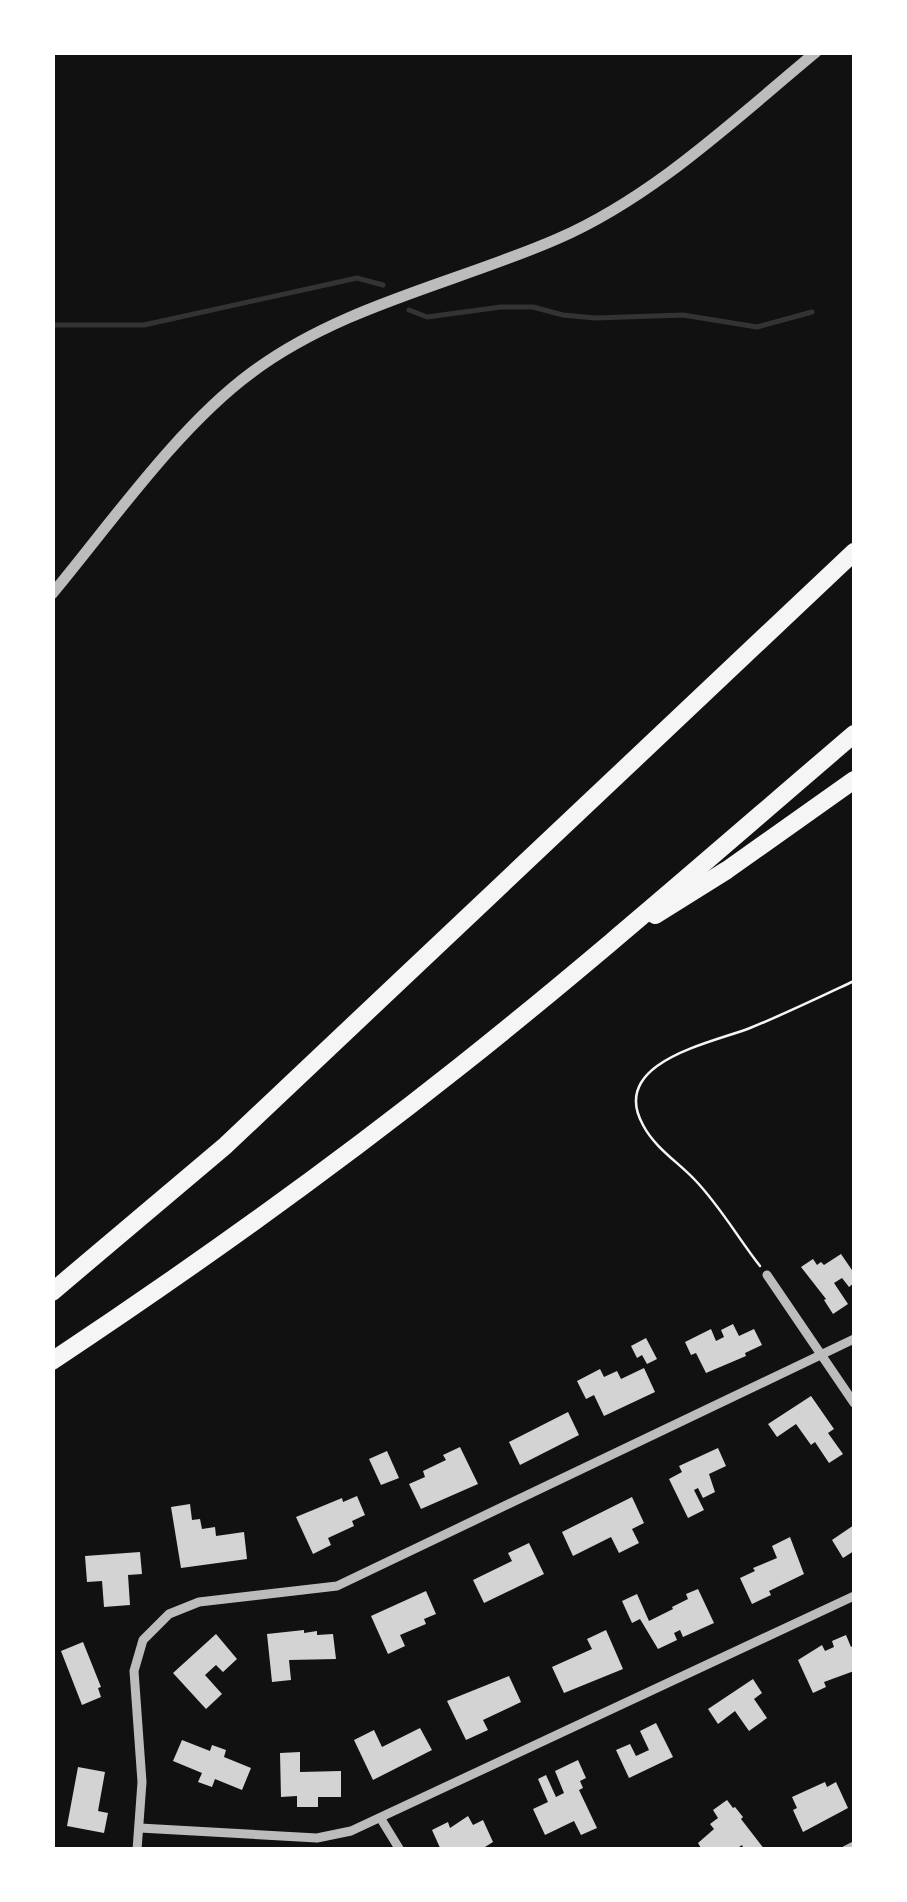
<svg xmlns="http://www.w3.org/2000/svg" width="907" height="1902" viewBox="0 0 907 1902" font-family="'Libre Baskerville',serif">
<rect width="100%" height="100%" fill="#111"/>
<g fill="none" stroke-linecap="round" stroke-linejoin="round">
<g stroke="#333" stroke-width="5">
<path d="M409 310 427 317 501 307H533L563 315 595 318 683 315 757 327 812 312"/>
<path d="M52 325H144L357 278 383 285"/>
</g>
</g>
<g fill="#d3d3d3">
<path d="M841 1254 854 1273V1283L849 1287 842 1278 834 1283 848 1304 833 1314 824 1300 826 1299 801 1267 813 1259 817 1265 821 1262 824 1265Z"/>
<path d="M733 1324 739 1336 754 1329 762 1345 745 1353 746 1356 706 1373 696 1353 691 1355 685 1342 711 1329 716 1341 724 1337 721 1330Z"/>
<path d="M646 1338 657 1359 647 1364 642 1355 637 1358 631 1346Z"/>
<path d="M644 1368 655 1392 604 1416 594 1395 586 1399 577 1381 600 1369 604 1377 617 1371 621 1379Z"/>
<path d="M811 1396 834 1429 828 1433 843 1454 829 1463 815 1442 811 1445 796 1424 777 1437 768 1424Z"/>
<path d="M568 1412 579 1435 520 1465 509 1442Z"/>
<path d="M460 1447 478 1484 421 1509 409 1484 425 1477 423 1471 446 1460 443 1455Z"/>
<path d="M718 1448 726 1466 709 1474 715 1492 703 1498 698 1488 694 1490 704 1510 688 1518 669 1479 682 1472 679 1466Z"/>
<path d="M387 1451 399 1478 381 1485 369 1459Z"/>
<path d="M357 1496 365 1515 352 1521 354 1526 328 1538 331 1545 313 1554 296 1517 342 1498 343 1502Z"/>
<path d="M632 1497 644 1523 632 1529 639 1543 619 1553 611 1537 573 1556 562 1532Z"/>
<path d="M190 1504 192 1520 200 1519 202 1529 215 1527 216 1536 244 1532 247 1559 181 1568 171 1507Z"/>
<path d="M854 1525V1551L843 1558 832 1540Z"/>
<path d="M790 1537 804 1574 769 1591 771 1595 752 1604 740 1578 755 1571 753 1568 777 1558 772 1546Z"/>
<path d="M529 1543 544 1574 484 1603 473 1580 512 1561 508 1553Z"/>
<path d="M140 1552 142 1574 128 1575 130 1605 104 1607 102 1581 87 1582 85 1556Z"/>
<path d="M698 1589 714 1623 683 1637 680 1630 674 1633 677 1640 658 1649 640 1619 632 1623 622 1601 637 1594 649 1621 673 1609 672 1607 688 1599 686 1594Z"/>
<path d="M426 1591 436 1614 424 1619 426 1624 400 1635 405 1646 388 1654 371 1616Z"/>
<path d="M304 1630V1633L317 1631V1635L333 1634 336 1659 289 1660 291 1680 272 1682 267 1634Z"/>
<path d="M606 1630 623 1669 564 1693 552 1667 592 1649 587 1639Z"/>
<path d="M216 1634 237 1659 223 1672 216 1665 205 1675 222 1694 206 1709 173 1673Z"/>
<path d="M846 1635 851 1647 854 1645V1671L824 1682 826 1687 813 1693 798 1660 822 1645 825 1651 834 1647 832 1641Z"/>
<path d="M83 1642 101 1687 98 1688 101 1697 82 1705 61 1651Z"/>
<path d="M509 1676 521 1702 483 1720 488 1730 466 1740 447 1701Z"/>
<path d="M753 1679 762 1693 754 1699 767 1718 749 1731 735 1711 718 1724 708 1709Z"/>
<path d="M656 1723 673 1757 629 1778 616 1750 630 1744 636 1756 649 1750 640 1731Z"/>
<path d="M420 1728 432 1750 373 1780 354 1740 374 1730 382 1747Z"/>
<path d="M182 1740 210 1751 212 1745 226 1750 224 1757 251 1768 242 1790 215 1779 212 1787 198 1782 202 1773 173 1761Z"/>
<path d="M300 1752V1772L341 1771V1797H318V1807H297V1796L281 1797 280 1753Z"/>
<path d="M578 1760 586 1778 580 1781 583 1788 579 1790 597 1828 581 1835 574 1821 545 1835 533 1809 548 1802 538 1779 546 1775 556 1797 564 1793 555 1771Z"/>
<path d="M78 1767 105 1772 98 1811 108 1813 104 1833 67 1826Z"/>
<path d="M825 1782 827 1787 836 1782 848 1808 803 1832 793 1810 797 1808 792 1797Z"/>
<path d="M727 1800 733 1808 735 1807 743 1817 741 1819 765 1850H744L742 1845 735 1850H702L698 1843 714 1829 710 1824 718 1818 713 1810Z"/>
<path d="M468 1816 473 1825 483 1820 493 1842 480 1850H441L432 1830 448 1822 450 1828Z"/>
</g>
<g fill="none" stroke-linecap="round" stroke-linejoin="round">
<path stroke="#f5f5f5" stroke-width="2.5" d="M760 1266C738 1238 720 1206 695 1180 678 1162 655 1148 643 1125 608 1062 712 1043 750 1028 785 1014 820 997 854 981"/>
<g stroke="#bcbcbc" stroke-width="9">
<path d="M767 1275 854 1403"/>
<path d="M381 1819 400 1850"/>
<path d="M140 1828 317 1838 351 1831 854 1596"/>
<path d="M137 1850 142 1782 134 1671 143 1640 169 1614 199 1602 337 1586 854 1339"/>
<path d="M846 1850 854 1846"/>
</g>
<path stroke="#bcbcbc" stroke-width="11" d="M52 594C111 523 178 427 251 373 340 306 456 283 557 239 654 197 735 119 816 52"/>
<g stroke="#f5f5f5" stroke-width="18">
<path d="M655 915 727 870 854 780"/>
<path d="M52 1292 226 1145 854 552"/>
<path d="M52 1361C192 1268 328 1171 459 1067 594 960 723 846 854 734"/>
</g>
</g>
<rect width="907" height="1902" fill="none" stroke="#ffffff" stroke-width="110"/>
</svg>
